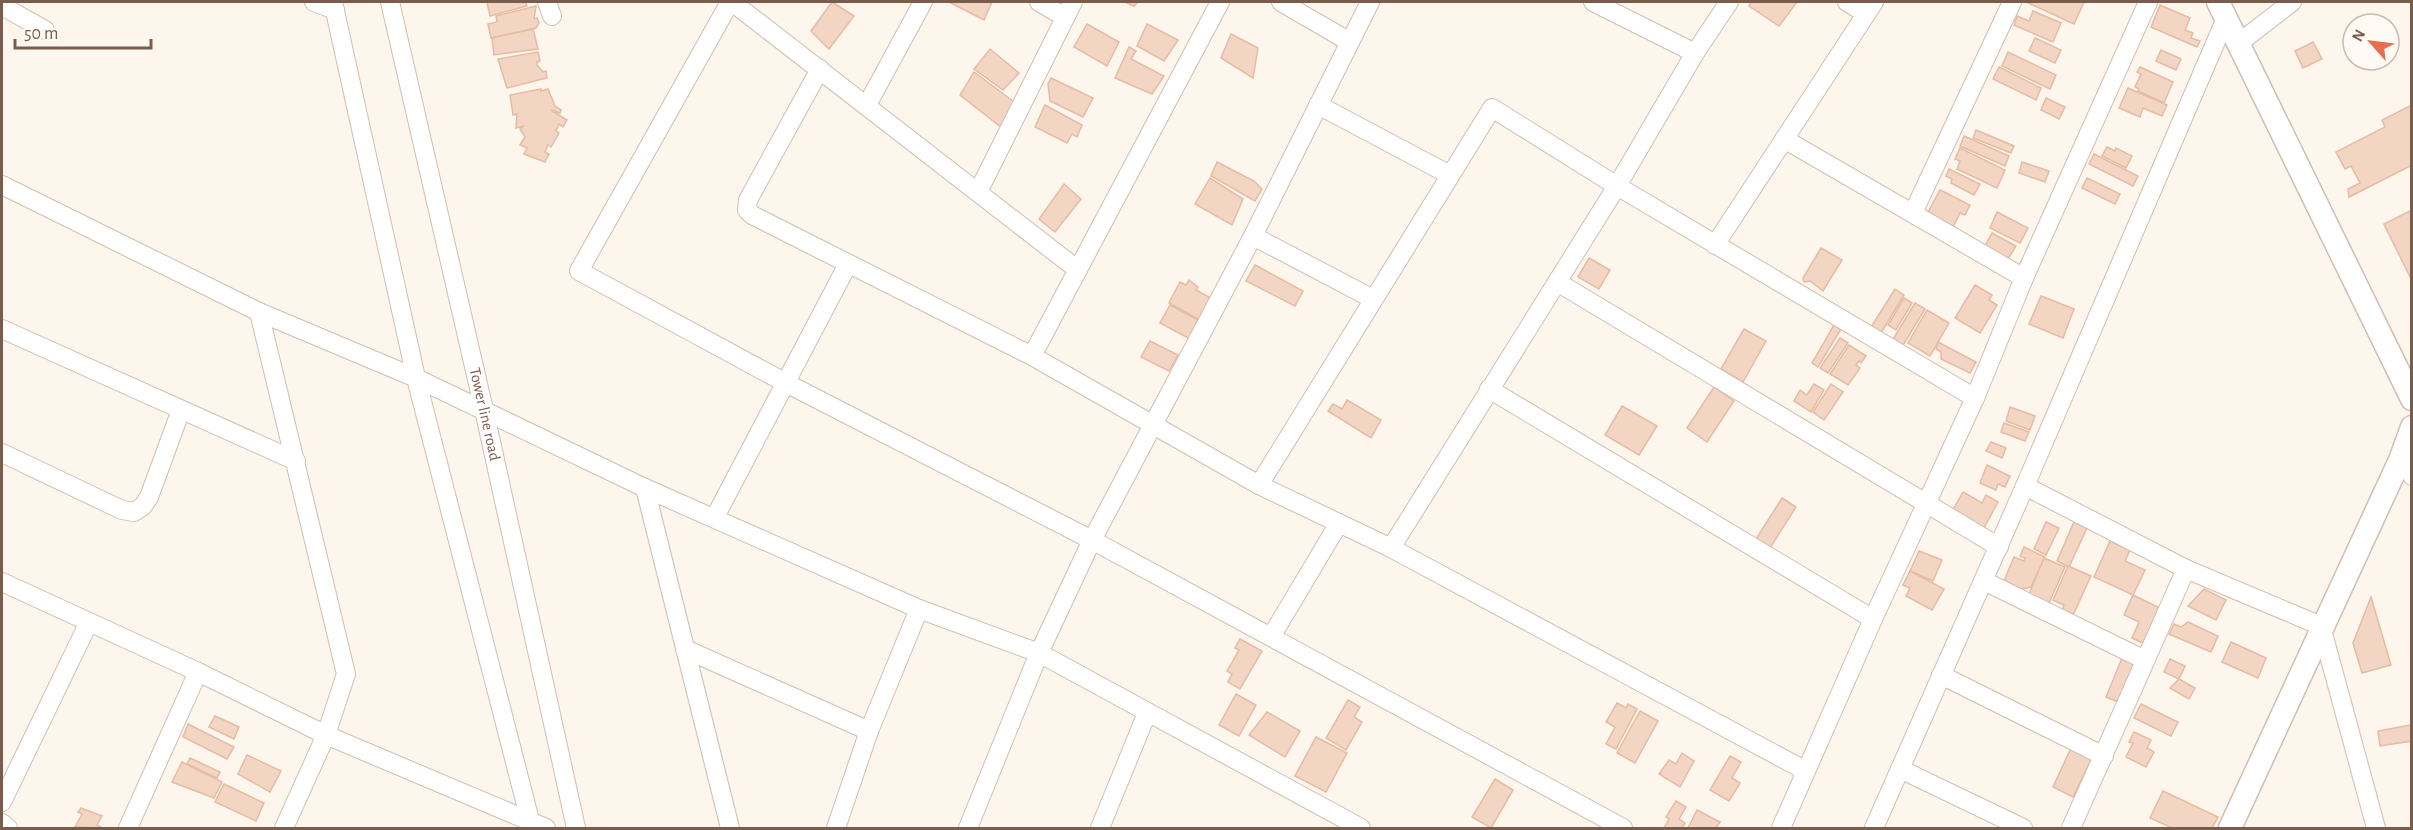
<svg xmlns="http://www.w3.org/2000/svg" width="2413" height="830" viewBox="0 0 2413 830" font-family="'Alegreya Sans',sans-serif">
<rect width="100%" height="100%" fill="#fdf6ec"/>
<g fill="#f3d5c3" stroke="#e6bba3" stroke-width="1.5">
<path d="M487 2H526L527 6 490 16Z"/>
<path d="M832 2 854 16 829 49 811 31Z"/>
<path d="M949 2H992L984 20Z"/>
<path d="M1125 2H1138L1134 6Z"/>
<path d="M1751 2H1797L1779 26 1749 6Z"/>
<path d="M2026 2H2084L2074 24Z"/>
<path d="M2160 5 2190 18 2185 30 2193 33 2191 38 2200 41 2197 47 2151 27Z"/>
<path d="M536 6 534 19 537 18 539 23 536 28 491 38 488 24 497 22 496 16Z"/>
<path d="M2033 11 2061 23 2053 42 2014 25 2017 16 2029 21Z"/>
<path d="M1087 24 1119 42 1107 66 1074 47Z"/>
<path d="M1147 24 1178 40 1164 61 1137 46Z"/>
<path d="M533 29 538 49 494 55 492 38Z"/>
<path d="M1231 34 1258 48 1253 78 1221 58Z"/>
<path d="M2035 38 2061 50 2055 63 2029 51Z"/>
<path d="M2313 42 2322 59 2303 68 2295 51Z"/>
<path d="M1129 47 1136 51 1131 59 1164 76 1152 94 1115 78Z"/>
<path d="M990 49 1019 73 1003 90 974 69Z"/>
<path d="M2161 50 2181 59 2176 70 2156 61Z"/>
<path d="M538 52 540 61 537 62V65L543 72 546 71 547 78 507 88 498 59Z"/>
<path d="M2008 52 2056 75 2050 89 2002 66Z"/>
<path d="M1999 67 2041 88 2036 100 1993 79Z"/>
<path d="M2140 67 2173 82 2164 103 2138 91 2139 89 2135 87 2141 74 2137 72Z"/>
<path d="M974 72 1014 102 1001 127 960 95Z"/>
<path d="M1051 78 1093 98 1083 117 1050 101 1048 84Z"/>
<path d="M2128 88 2167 105 2162 116 2143 108 2140 117 2119 108Z"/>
<path d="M541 89V91L548 89 555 106 561 110 560 113 551 110 567 120 563 127 559 124 556 131 559 133 551 147 548 145 545 152 549 154 545 162 524 154 527 148 520 145 525 137 520 129 524 126 516 128 517 114 513 115 510 95Z"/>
<path d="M2046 98 2065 107 2059 119 2041 110Z"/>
<path d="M1045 105 1082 125 1077 137 1072 134 1067 143 1035 127Z"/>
<path d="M2412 105V165L2349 197 2348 189 2360 183 2351 166 2345 169 2336 152 2385 127 2382 120Z"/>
<path d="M1976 130 2014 146 2011 153 1973 138Z"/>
<path d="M1964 136 2009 156 2005 166 1960 146Z"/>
<path d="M2107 147 2115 151 2116 148 2132 156 2126 168 2102 156Z"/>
<path d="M1960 148 2005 170 1997 188 1957 169 1960 161 1955 159Z"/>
<path d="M2094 154 2138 176 2133 186 2089 164Z"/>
<path d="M1217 162 1254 181 1262 189 1255 201 1211 176Z"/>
<path d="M2022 162 2049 171 2045 182 2019 173Z"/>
<path d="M1949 169 1980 184 1974 195 1951 183 1952 179 1946 176Z"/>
<path d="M1210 178 1243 199 1232 225 1195 204Z"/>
<path d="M2087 178 2120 194 2115 204 2082 188Z"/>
<path d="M1064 184 1081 199 1055 232 1039 219Z"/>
<path d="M1940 190 1970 205 1965 215 1960 213 1953 227 1927 214Z"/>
<path d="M2412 210V281L2384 224Z"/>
<path d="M1997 212 2028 228 2020 243 1990 228Z"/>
<path d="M1992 233 2016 246 2008 259 1985 246Z"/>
<path d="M1821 248 1842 260 1823 291 1810 281 1804 282 1803 278Z"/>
<path d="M1589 258 1610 270 1599 289 1578 277Z"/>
<path d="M1255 265 1303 291 1295 306 1246 281Z"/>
<path d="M1189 280 1198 287 1196 290 1211 298 1200 320 1169 303 1180 282 1186 285Z"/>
<path d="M1975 285 1992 295 1989 300 1997 305 1980 333 1955 318Z"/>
<path d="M1895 289 1904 295 1881 333 1871 327Z"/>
<path d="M2041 296 2074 309 2063 338 2029 324Z"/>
<path d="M1904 298 1912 303 1896 330 1888 325Z"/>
<path d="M1915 303 1925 309 1902 347 1892 341Z"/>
<path d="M1170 305 1200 321 1190 339 1160 323Z"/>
<path d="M1927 310 1949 323 1930 356 1908 343Z"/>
<path d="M1834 325 1841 329 1818 367 1812 363Z"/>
<path d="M1744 329 1766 341 1743 382 1721 369Z"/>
<path d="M1840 338 1848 343 1828 373 1820 368Z"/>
<path d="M1150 341 1178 355 1169 371 1141 357Z"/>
<path d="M1938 342 1976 362 1970 373 1941 359V352L1936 349Z"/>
<path d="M1849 345 1866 356 1861 363 1859 361 1856 365 1860 368 1848 385 1830 374Z"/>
<path d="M1814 384 1824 390 1811 412 1794 401 1800 390 1807 395Z"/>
<path d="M1831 384 1843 392 1824 420 1813 412Z"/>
<path d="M1714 387 1734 401 1707 442 1687 428Z"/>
<path d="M1347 400 1381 420 1371 438 1328 411 1333 404 1342 409Z"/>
<path d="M1622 406 1657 426 1639 455 1605 435Z"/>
<path d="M2010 407 2035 416 2030 430 2006 421Z"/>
<path d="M2004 423 2029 432 2025 441 2001 432Z"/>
<path d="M1991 442 2006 448 2002 458 1986 451Z"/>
<path d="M1987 465 2010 476 2005 487 1998 484 1996 490 1980 483Z"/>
<path d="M1963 492 1982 503 1986 495 1998 502 1984 528 1953 510Z"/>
<path d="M1782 498 1796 507 1770 548 1756 539Z"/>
<path d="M2046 522 2059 528 2046 555 2034 549Z"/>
<path d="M2074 522 2087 528 2069 567 2057 561Z"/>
<path d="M2110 541 2130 550 2125 561 2145 570 2133 595 2094 577Z"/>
<path d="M2024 547 2045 557 2031 587 2021 589 2004 581 2014 557 2024 561 2025 558 2020 556Z"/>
<path d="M1919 551 1942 560 1933 581 1910 571Z"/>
<path d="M2044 558 2065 567 2049 603 2029 594Z"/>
<path d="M2068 566 2091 576 2073 615 2062 610 2064 605 2053 600Z"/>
<path d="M1910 571 1944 589 1932 610 1906 596 1910 588 1903 585Z"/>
<path d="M2204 589 2226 600 2216 620 2188 606Z"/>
<path d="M2133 595 2160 608 2143 643 2132 638 2139 622 2124 615Z"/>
<path d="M2371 597 2391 665 2362 673 2353 643Z"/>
<path d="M2188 622 2218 636 2211 652 2169 634 2174 624 2181 627Z"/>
<path d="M1240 639 1262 651 1240 689 1228 682 1232 674 1227 671 1239 650 1235 648Z"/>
<path d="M2231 642 2266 658 2258 678 2222 662Z"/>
<path d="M2122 658 2137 665 2121 703 2106 697Z"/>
<path d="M2170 659 2185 666 2179 679 2164 672Z"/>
<path d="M2179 679 2195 688 2189 699 2170 688Z"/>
<path d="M1236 694 1256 705 1239 736 1219 725Z"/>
<path d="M1348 700 1360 707 1354 717 1362 722 1346 750 1326 738Z"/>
<path d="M1617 703 1626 708 1628 704 1637 709 1616 749 1606 744 1615 727 1606 722Z"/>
<path d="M2141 704 2178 722 2171 736 2134 718Z"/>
<path d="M1640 711 1658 721 1635 763 1617 753Z"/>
<path d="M1267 712 1300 731 1285 757 1249 735Z"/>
<path d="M215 716 239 727 234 739 209 727Z"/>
<path d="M188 724 234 747 227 759 183 737Z"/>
<path d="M2411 725 2412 741 2380 746 2378 731Z"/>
<path d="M2134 732 2151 740 2147 748 2154 752 2146 767 2126 757 2133 743 2129 742Z"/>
<path d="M1316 737 1347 753 1326 792 1295 776Z"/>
<path d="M2071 748 2092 758 2073 797 2053 787Z"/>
<path d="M1682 753 1694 761 1680 787 1659 774 1669 760 1676 764Z"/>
<path d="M247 755 281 771 270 792 238 774Z"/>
<path d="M1730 756 1741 762 1732 778 1740 783 1729 801 1710 790Z"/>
<path d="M190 758 220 772 217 778 187 764Z"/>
<path d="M182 762 222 782 214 798 172 782Z"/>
<path d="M1495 779 1513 790 1491 828 1472 817Z"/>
<path d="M224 784 264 803 256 821 215 802Z"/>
<path d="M2163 791 2218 817 2212 828H2172L2150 818Z"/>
<path d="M1676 801 1686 807 1679 819 1685 823 1682 828H1664L1669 819 1666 817Z"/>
<path d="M81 808 102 816 97 825 102 828 75 827 82 814 78 812Z"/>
<path d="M1697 810 1720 822 1716 828H1688Z"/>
</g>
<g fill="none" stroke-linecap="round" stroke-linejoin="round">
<g stroke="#d1beb0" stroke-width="20">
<g id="minor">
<path d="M314 2 335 10"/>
<path d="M333 2 416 378 532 828"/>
<path id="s1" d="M390 2 484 410 576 828"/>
<path d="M547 2 552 16"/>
<path d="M730 2 579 271 784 382 1092 540 1623 828"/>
<path d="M732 2 1078 270"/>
<path d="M1039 2 1065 17"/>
<path d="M1281 2 1350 42"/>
<path d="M1593 2 1695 53"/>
<path d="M1847 2 1866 14"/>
<path d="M2 6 45 30"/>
<path d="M2239 43 2292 2"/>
<path d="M820 69 748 200 747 210 752 215 1032 356 1259 485 1391 548 1806 771"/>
<path d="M867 105 923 2"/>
<path d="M1318 105 1450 175"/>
<path d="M1784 139 2024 278"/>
<path d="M2 185 259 312 416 378 645 488 919 609 1039 653 1361 828"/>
<path d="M979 190 1073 2"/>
<path d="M1913 213 2012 2"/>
<path d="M1253 236 1373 299"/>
<path d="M1715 245 1874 2"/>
<path d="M1557 282 1999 547"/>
<path d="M259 312 346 674 326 735 284 828"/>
<path d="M2 329 296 461"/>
<path d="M1032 356 1220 2"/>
<path d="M1489 389 1873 619"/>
<path d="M2405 446 2412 476"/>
<path d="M2 453 122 510 134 512 143 506 149 497 181 410"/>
<path d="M1259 485 1492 108 1617 186 1975 398"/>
<path d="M2025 486 2186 569 2321 626 2376 828"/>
<path d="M645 488 730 828"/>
<path d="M715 517 848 264"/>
<path d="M1391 548 1617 186 1695 53 1729 2"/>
<path d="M1984 581 2145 660"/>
<path d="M2 582 198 672 326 735 546 828"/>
<path d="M1271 637 1339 523"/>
<path d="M685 649 869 731"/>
<path d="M1941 675 2104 756"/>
<path d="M1900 769 2023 828"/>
<path d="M2 802 89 622"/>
<path d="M2 823 8 828"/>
<path d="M128 828 198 672"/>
<path d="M836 828 869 731 919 609"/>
<path d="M968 828 1039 653 1092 540 1253 236 1370 2"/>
<path d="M1100 828 1147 713"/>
<path d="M1781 828 1873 619 1975 398 2024 278 2148 2"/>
<path d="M1874 828 2025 486 2226 18"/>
<path d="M2071 828 2186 569"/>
</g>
</g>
<g stroke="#d1beb0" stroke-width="25">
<g id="tertiary">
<path d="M2218 2 2412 399"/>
<path d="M2230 828 2400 460 2412 427"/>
</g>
</g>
<use href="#minor" stroke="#fff" stroke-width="18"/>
<use href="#tertiary" stroke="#fff" stroke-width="22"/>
</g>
<g text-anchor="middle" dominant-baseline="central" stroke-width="6" stroke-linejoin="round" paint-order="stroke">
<g font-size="16" fill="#7a5c4d" stroke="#fffaf3">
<text stroke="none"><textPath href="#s1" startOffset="423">Tower line road</textPath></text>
</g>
</g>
<rect width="2413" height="830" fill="none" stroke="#7a5c4d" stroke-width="6"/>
<g transform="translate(2371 42) rotate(298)"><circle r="28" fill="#fffaf3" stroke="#cabbb1" stroke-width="1.5"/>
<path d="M0-4.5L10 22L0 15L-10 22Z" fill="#e76f51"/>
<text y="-9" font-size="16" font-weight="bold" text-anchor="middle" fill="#7a5c4d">N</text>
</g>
<path d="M15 39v9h136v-9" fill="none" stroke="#7a5c4d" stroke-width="3"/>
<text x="24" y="39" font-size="18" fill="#7a5c4d" stroke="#fffaf3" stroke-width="4.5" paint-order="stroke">50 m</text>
</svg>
